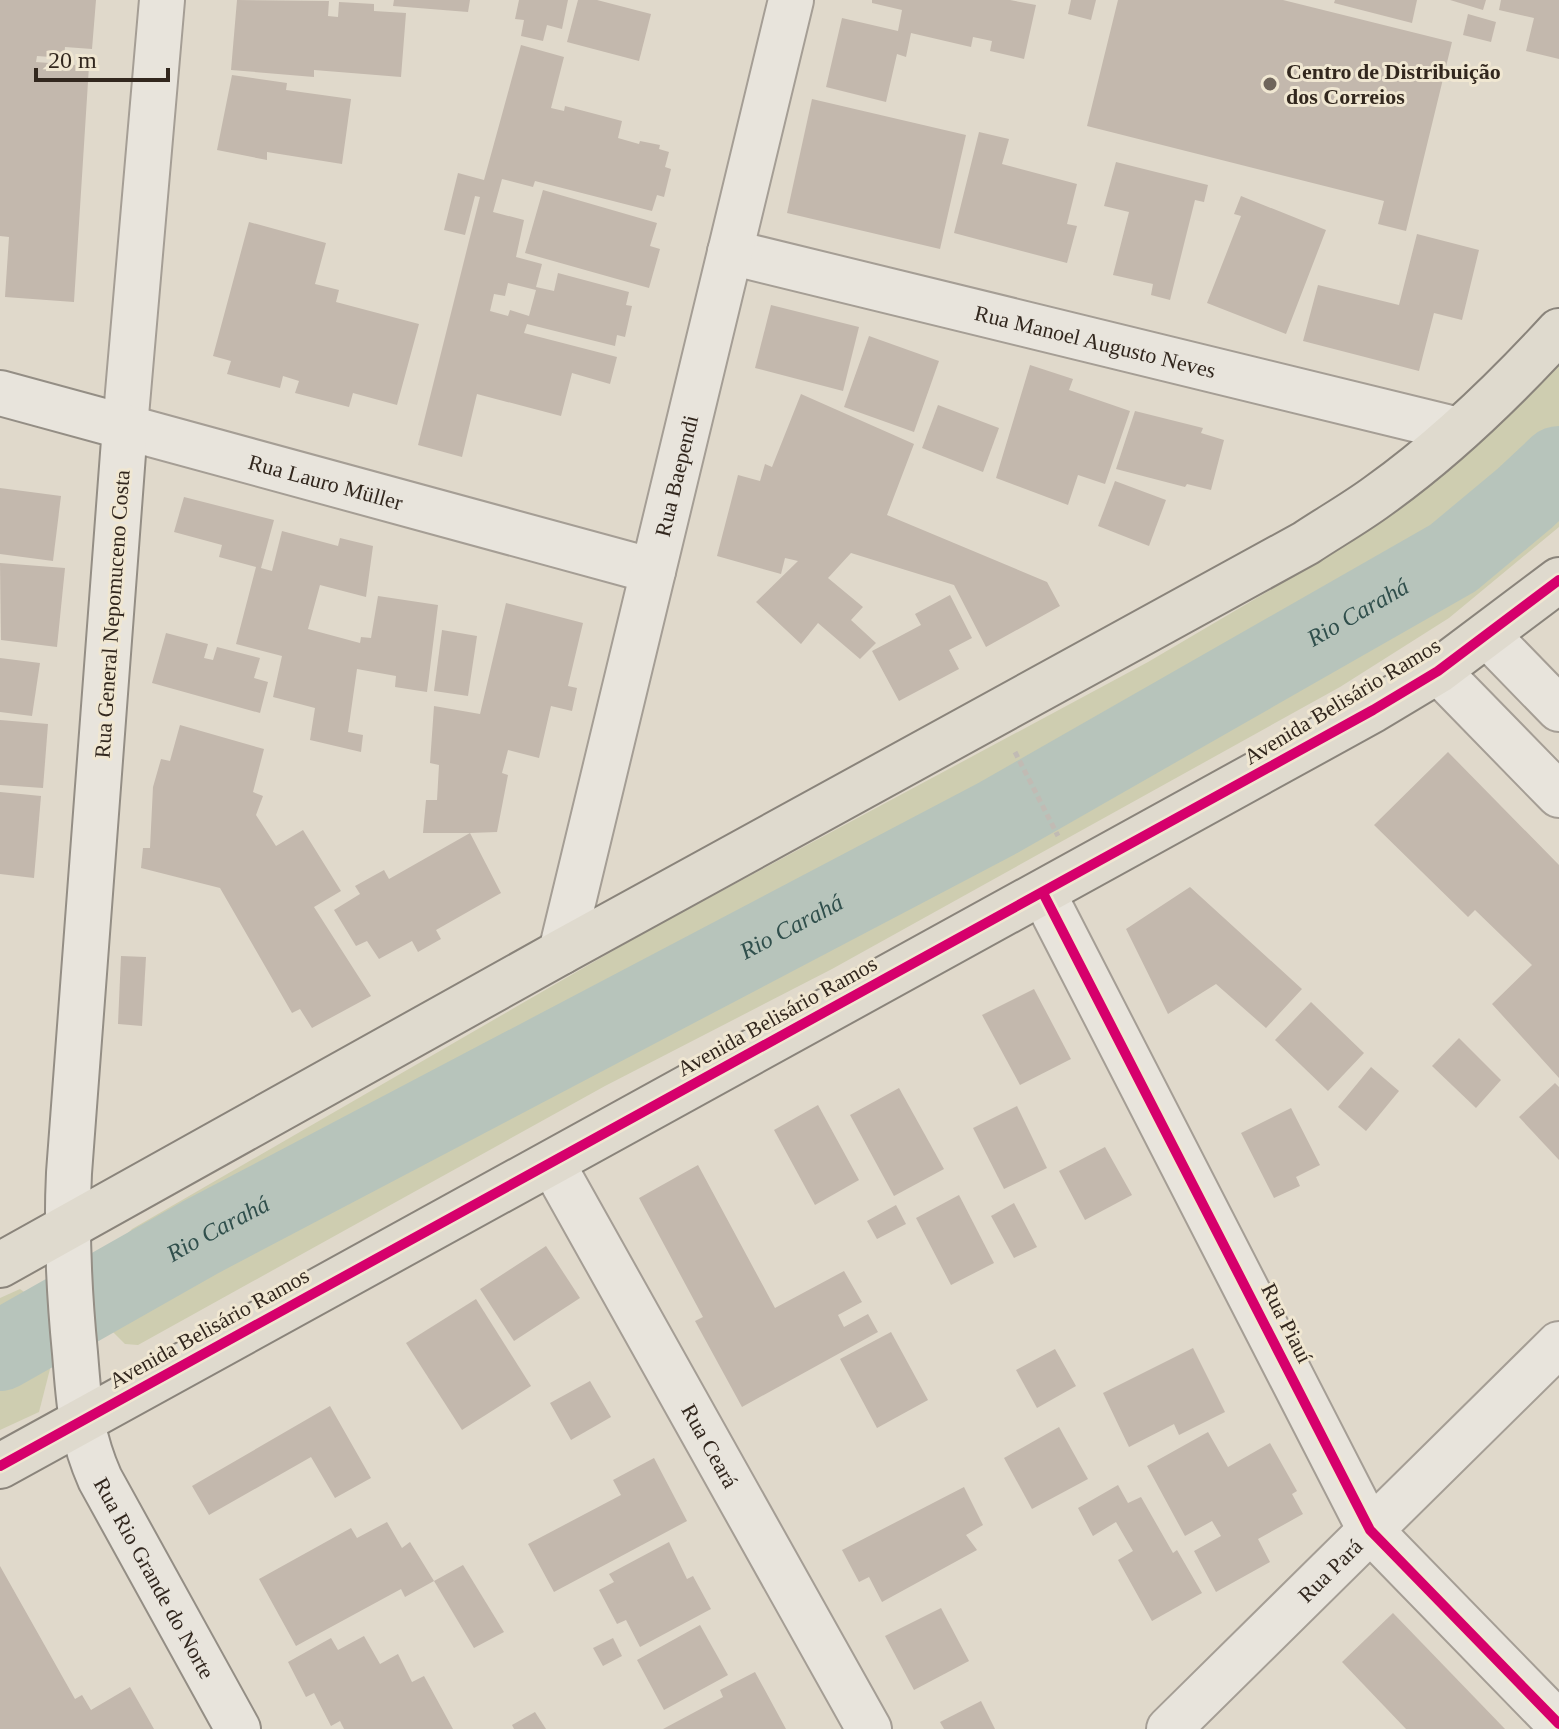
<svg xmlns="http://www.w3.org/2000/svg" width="1559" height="1729" viewBox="0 0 1559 1729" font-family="Georgia,serif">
<rect width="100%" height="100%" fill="#e0d9cb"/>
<g fill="#cecdb0">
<path d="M1559 355V527L1449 618 1340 687 832 969 605 1086 138 1345 125 1344 113 1332 109 1322 107 1255 132 1229 649 930 1148 662 1316 563Z"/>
<path d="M20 1289 42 1305 50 1369 39 1412 0 1430V1298Z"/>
</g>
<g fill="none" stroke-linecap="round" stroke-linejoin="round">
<path stroke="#b7c4bb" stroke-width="80" id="s1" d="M0 1351 201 1237 996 819 1453 558 1525 498 1559 466"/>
</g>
<g fill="#c3b8ad" fill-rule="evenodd">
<path d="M0 0H96L92 49 65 47 64 58 37 56 36 62 89 66 74 302 5 297 9 237 0 236Z"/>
<path d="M237 0 329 1 328 16 338 17 339 2 374 4V11L406 13 401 77 314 70V77L231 70Z"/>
<path d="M394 0H470L468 12 393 6Z"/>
<path d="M519 0H568L562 29 547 25 543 41 521 36 524 20 515 19Z"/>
<path d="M578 0H597L651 14 639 61 567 42Z"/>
<path d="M872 0H1010L1036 5 1024 59 990 51 992 41 973 37 971 47 911 33 906 57 897 54 886 102 826 87 842 18 898 31 902 10 872 3Z"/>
<path d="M1071 0H1096L1091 20 1068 14Z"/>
<path d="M1118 0H1283L1452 42 1406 231 1378 224 1384 201 1087 126Z"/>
<path d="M1335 0H1417L1412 23 1334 3Z"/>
<path d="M1450 0H1486L1483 10Z"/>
<path d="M1501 0H1559V59L1526 51 1534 18 1499 10Z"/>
<path d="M1468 14 1496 22 1491 42 1463 35Z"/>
<path d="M521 45 564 57 551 108 564 111 565 106 622 121 618 138 639 144 640 141 660 145 659 149 669 152 665 167 671 169 664 197 657 195 652 211 535 181 533 187 502 179 493 212 524 220 516 257 542 264 536 287 554 291 558 273 629 292 626 305 632 306 625 337 617 335 615 346 527 324 524 333 617 357 610 384 572 373 561 416 477 394 462 457 418 445 480 197 475 196 465 235 444 230 458 173 484 180ZM508 283 536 290 529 316 510 310 508 316 490 311 494 294 505 296Z"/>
<path d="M232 75 287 83 286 90 351 99 342 164 267 152V160L217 150Z"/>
<path d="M812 99 966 135 940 249 787 213Z"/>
<path d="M979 132 1009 139 1002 164 1077 184 1067 224 1077 226 1067 263 954 233Z"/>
<path d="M1116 162 1208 185 1204 202 1195 200 1170 300 1151 295 1153 284 1113 275 1129 212 1104 206Z"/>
<path d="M543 190 657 223 650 246 660 249 649 288 525 253Z"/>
<path d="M1241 196 1326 230 1286 334 1207 303 1241 216 1234 214Z"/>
<path d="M249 222 326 243 315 284 339 290 336 302 419 324 397 405 353 393 349 407 295 393 299 381 283 376 280 388 227 374 231 361 213 356Z"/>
<path d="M1417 234 1479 250 1462 320 1434 313 1419 371 1303 341 1318 285 1399 305Z"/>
<path d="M771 305 859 327 843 391 755 368Z"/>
<path d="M869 336 939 361 914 432 844 407Z"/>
<path d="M1030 365 1073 379 1069 390 1130 411 1105 484 1078 475 1068 505 996 478Z"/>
<path d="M801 394 914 444 887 515 1047 582 1060 606 986 647 954 585 851 553 828 578 863 607 851 620 876 643 860 659 818 623 801 644 756 602 798 561 785 558 781 574 717 556 738 475 760 481 765 464 772 467Z"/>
<path d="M938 405 999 428 983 472 922 448Z"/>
<path d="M1135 411 1203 428 1201 433 1224 440 1211 490 1187 484 1185 487 1116 469Z"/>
<path d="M1115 481 1166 500 1149 546 1098 526Z"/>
<path d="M0 488 61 496 53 561 0 554Z"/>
<path d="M184 497 274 520 261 568 272 571 282 531 338 546 340 538 373 546 366 597 320 585 308 629 360 643 361 637 371 638 378 596 438 605 427 692 395 687 396 676 357 669 348 732 363 735 361 752 310 740 315 708 273 697 282 656 236 644 256 567 219 557 222 545 174 532Z"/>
<path d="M0 563 65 568 57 647 1 640Z"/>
<path d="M950 595 972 638 949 650 959 669 899 701 872 651 921 625 915 614Z"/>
<path d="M506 603 583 623 568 686 577 688 572 711 551 706 539 758 508 750 502 773 508 775 497 832 470 833 501 893 436 930 441 939 418 952 412 941 379 959 367 941 356 946 334 910 360 894 355 886 384 870 389 879 470 833H423L426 800H437L439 765 430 763 434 706 480 714Z"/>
<path d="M442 630 477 636 468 696 434 691Z"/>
<path d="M166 633 208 644 204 658 213 660 217 647 260 658 254 678 268 682 260 713 152 683Z"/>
<path d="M0 658 40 663 32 716 0 712Z"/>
<path d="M0 720 48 724 43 788 0 785Z"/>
<path d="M180 725 264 749 253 792 263 796 256 815 276 846 303 830 341 891 314 907 371 996 312 1028 300 1009 292 1013 220 888 141 868 143 848H150L153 787 161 759 170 761Z"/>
<path d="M1448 752 1559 865V1078L1492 1004 1532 965 1475 910 1468 917 1374 825Z"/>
<path d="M0 792 41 796 34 878 0 874Z"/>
<path d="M1190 887 1302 989 1266 1028 1216 984 1168 1014 1126 929Z"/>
<path d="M121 956 146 957 142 1026 118 1024Z"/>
<path d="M1034 989 1071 1059 1020 1085 982 1015Z"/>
<path d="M1311 1002 1364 1053 1328 1091 1275 1040Z"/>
<path d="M1459 1038 1501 1080 1476 1108 1432 1066Z"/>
<path d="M1371 1067 1399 1091 1366 1131 1338 1107Z"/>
<path d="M1555 1083 1559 1087V1160L1519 1117Z"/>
<path d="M899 1088 944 1169 894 1196 850 1115Z"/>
<path d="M818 1105 859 1180 815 1205 774 1130Z"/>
<path d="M1017 1106 1047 1168 1004 1189 973 1128Z"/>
<path d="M1291 1108 1320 1165 1296 1177 1300 1186 1274 1198 1241 1133Z"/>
<path d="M1105 1147 1132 1195 1085 1220 1059 1171Z"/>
<path d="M698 1165 775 1308 844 1271 862 1302 838 1315 844 1327 868 1314 878 1332 742 1407 695 1321 703 1317 639 1198Z"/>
<path d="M959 1195 994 1263 951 1285 916 1218Z"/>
<path d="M1014 1203 1037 1247 1014 1258 991 1216Z"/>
<path d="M896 1205 906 1224 877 1239 867 1221Z"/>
<path d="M546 1246 580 1298 514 1341 480 1289Z"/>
<path d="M476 1299 531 1386 462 1430 406 1343Z"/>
<path d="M891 1332 928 1400 877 1428 840 1359Z"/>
<path d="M1193 1348 1225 1412 1179 1435 1174 1424 1129 1447 1103 1393Z"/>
<path d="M1055 1349 1076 1386 1037 1408 1016 1370Z"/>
<path d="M590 1381 611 1417 571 1440 550 1403Z"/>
<path d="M330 1406 371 1478 335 1498 311 1457 209 1515 192 1486Z"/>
<path d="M1059 1427 1088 1479 1032 1509 1004 1458Z"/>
<path d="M1208 1432 1228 1467 1270 1443 1297 1491 1292 1494 1303 1514 1258 1539 1270 1562 1216 1592 1194 1551 1221 1536 1212 1521 1185 1536 1147 1466Z"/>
<path d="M654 1458 687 1521 554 1592 528 1544 621 1495 613 1480Z"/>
<path d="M1118 1485 1128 1503 1141 1497 1173 1553 1177 1550 1202 1593 1152 1621 1118 1560 1133 1551 1116 1522 1093 1536 1078 1508Z"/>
<path d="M964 1487 983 1525 966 1535 977 1550 882 1602 869 1577 859 1582 842 1550Z"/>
<path d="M387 1522 402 1548 410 1542 434 1581 405 1597 401 1589 296 1646 259 1579 351 1528 357 1538Z"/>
<path d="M669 1542 687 1579 693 1576 711 1609 640 1647 626 1620 617 1624 599 1590 614 1582 609 1574Z"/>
<path d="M463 1565 504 1632 474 1648 434 1581Z"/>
<path d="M0 1566 75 1699 82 1695 91 1710 130 1687 154 1729H0Z"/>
<path d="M941 1608 969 1661 914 1690 885 1636Z"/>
<path d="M1393 1613 1505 1729H1406L1342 1662Z"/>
<path d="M700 1625 728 1675 664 1710 637 1660Z"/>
<path d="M364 1636 380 1664 398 1654 412 1682 424 1676 453 1729H344L340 1721 331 1726 314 1693 306 1697 288 1662 331 1638 338 1650Z"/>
<path d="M613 1638 622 1656 603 1666 593 1648Z"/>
<path d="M755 1672 786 1729H663L723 1697 720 1690Z"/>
<path d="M981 1701 995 1729H944L940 1722Z"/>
<path d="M535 1712 546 1729H514L512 1725Z"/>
</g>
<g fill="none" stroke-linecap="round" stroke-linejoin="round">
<g stroke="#a59e95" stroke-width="48">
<g id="minor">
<path id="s2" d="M730 252 1459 430"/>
<path d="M125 427 162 0"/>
<path d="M1043 893 1370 1530 1559 1724"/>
<path id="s3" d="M552 1163 869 1729"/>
<path id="s4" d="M1169 1729 1559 1344"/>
</g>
</g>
<g stroke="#a59e95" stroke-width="48">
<g id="tertiary">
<path id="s5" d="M125 427 653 571"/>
<path d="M1487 635 1559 709"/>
<path d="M1438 671 1559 795"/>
<path id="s6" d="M561 952 791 0"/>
</g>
</g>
<g stroke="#948e85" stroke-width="48">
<g id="secondary">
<path id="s7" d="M0 393 125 427 69 1173C66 1234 69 1292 75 1353 79 1401 80 1434 100 1479L238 1729"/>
</g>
</g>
<g stroke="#8a847b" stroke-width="48">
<g id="primary">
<path d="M0 1265 561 952 1306 543C1330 527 1355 513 1378 496 1444 449 1504 391 1559 331"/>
<path d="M0 1466 1373 710 1438 671 1559 580"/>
</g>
</g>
<path stroke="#c1bbb4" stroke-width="5" stroke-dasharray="6 4" stroke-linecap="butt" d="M1015 752 1058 836"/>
<use href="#minor" stroke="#e8e4dc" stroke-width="44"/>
<use href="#tertiary" stroke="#e8e4dc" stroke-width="44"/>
<use href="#secondary" stroke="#e8e4dc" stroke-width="44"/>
<use href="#primary" stroke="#dfdace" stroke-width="44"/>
<g stroke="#f0e7d2" stroke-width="15">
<g id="cycleway">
<path d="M1043 893 1370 1530 1559 1724"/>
<path d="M0 1466 1373 710 1438 671 1559 580"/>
</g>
</g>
<use href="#cycleway" stroke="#d6006c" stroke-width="10"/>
</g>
<circle fill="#6f655b" stroke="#f0e7d2" stroke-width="3" cx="1270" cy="84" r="8"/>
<g text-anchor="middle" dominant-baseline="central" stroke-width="6" stroke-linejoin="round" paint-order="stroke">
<g font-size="22" font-weight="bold" fill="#32271e" stroke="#f0e7d2" text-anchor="start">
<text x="1286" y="71">Centro de Distribuição<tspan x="1286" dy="25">dos Correios</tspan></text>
</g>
<g font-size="22" fill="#32271e" stroke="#f0e7d2">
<text stroke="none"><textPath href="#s2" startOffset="376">Rua Manoel Augusto Neves</textPath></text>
<text stroke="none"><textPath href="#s6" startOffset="490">Rua Baependi</textPath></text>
<text stroke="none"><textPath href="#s5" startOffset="208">Rua Lauro Müller</textPath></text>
<text transform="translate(112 614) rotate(-86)">Rua General Nepomuceno Costa</text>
<text transform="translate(1342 701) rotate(-31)">Avenida Belisário Ramos</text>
<text transform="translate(777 1016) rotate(-29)">Avenida Belisário Ramos</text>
<text transform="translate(1287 1323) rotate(63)">Rua Piauí</text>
<text transform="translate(209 1328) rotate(-29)">Avenida Belisário Ramos</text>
<text stroke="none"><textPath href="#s3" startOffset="324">Rua Ceará</textPath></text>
<text stroke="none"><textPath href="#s4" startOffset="226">Rua Pará</textPath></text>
<text stroke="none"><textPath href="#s7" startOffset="1300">Rua Rio Grande do Norte</textPath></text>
</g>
<g font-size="24" font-style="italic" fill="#304f4c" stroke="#f0e7d2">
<text stroke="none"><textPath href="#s1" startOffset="1546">Rio Carahá</textPath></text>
<text stroke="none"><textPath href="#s1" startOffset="898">Rio Carahá</textPath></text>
<text stroke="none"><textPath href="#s1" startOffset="250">Rio Carahá</textPath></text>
</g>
</g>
<path d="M36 68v12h132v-12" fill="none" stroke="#32271e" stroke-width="4"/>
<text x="48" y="68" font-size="24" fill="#32271e" stroke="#f0e7d2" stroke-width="6" paint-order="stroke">20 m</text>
</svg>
